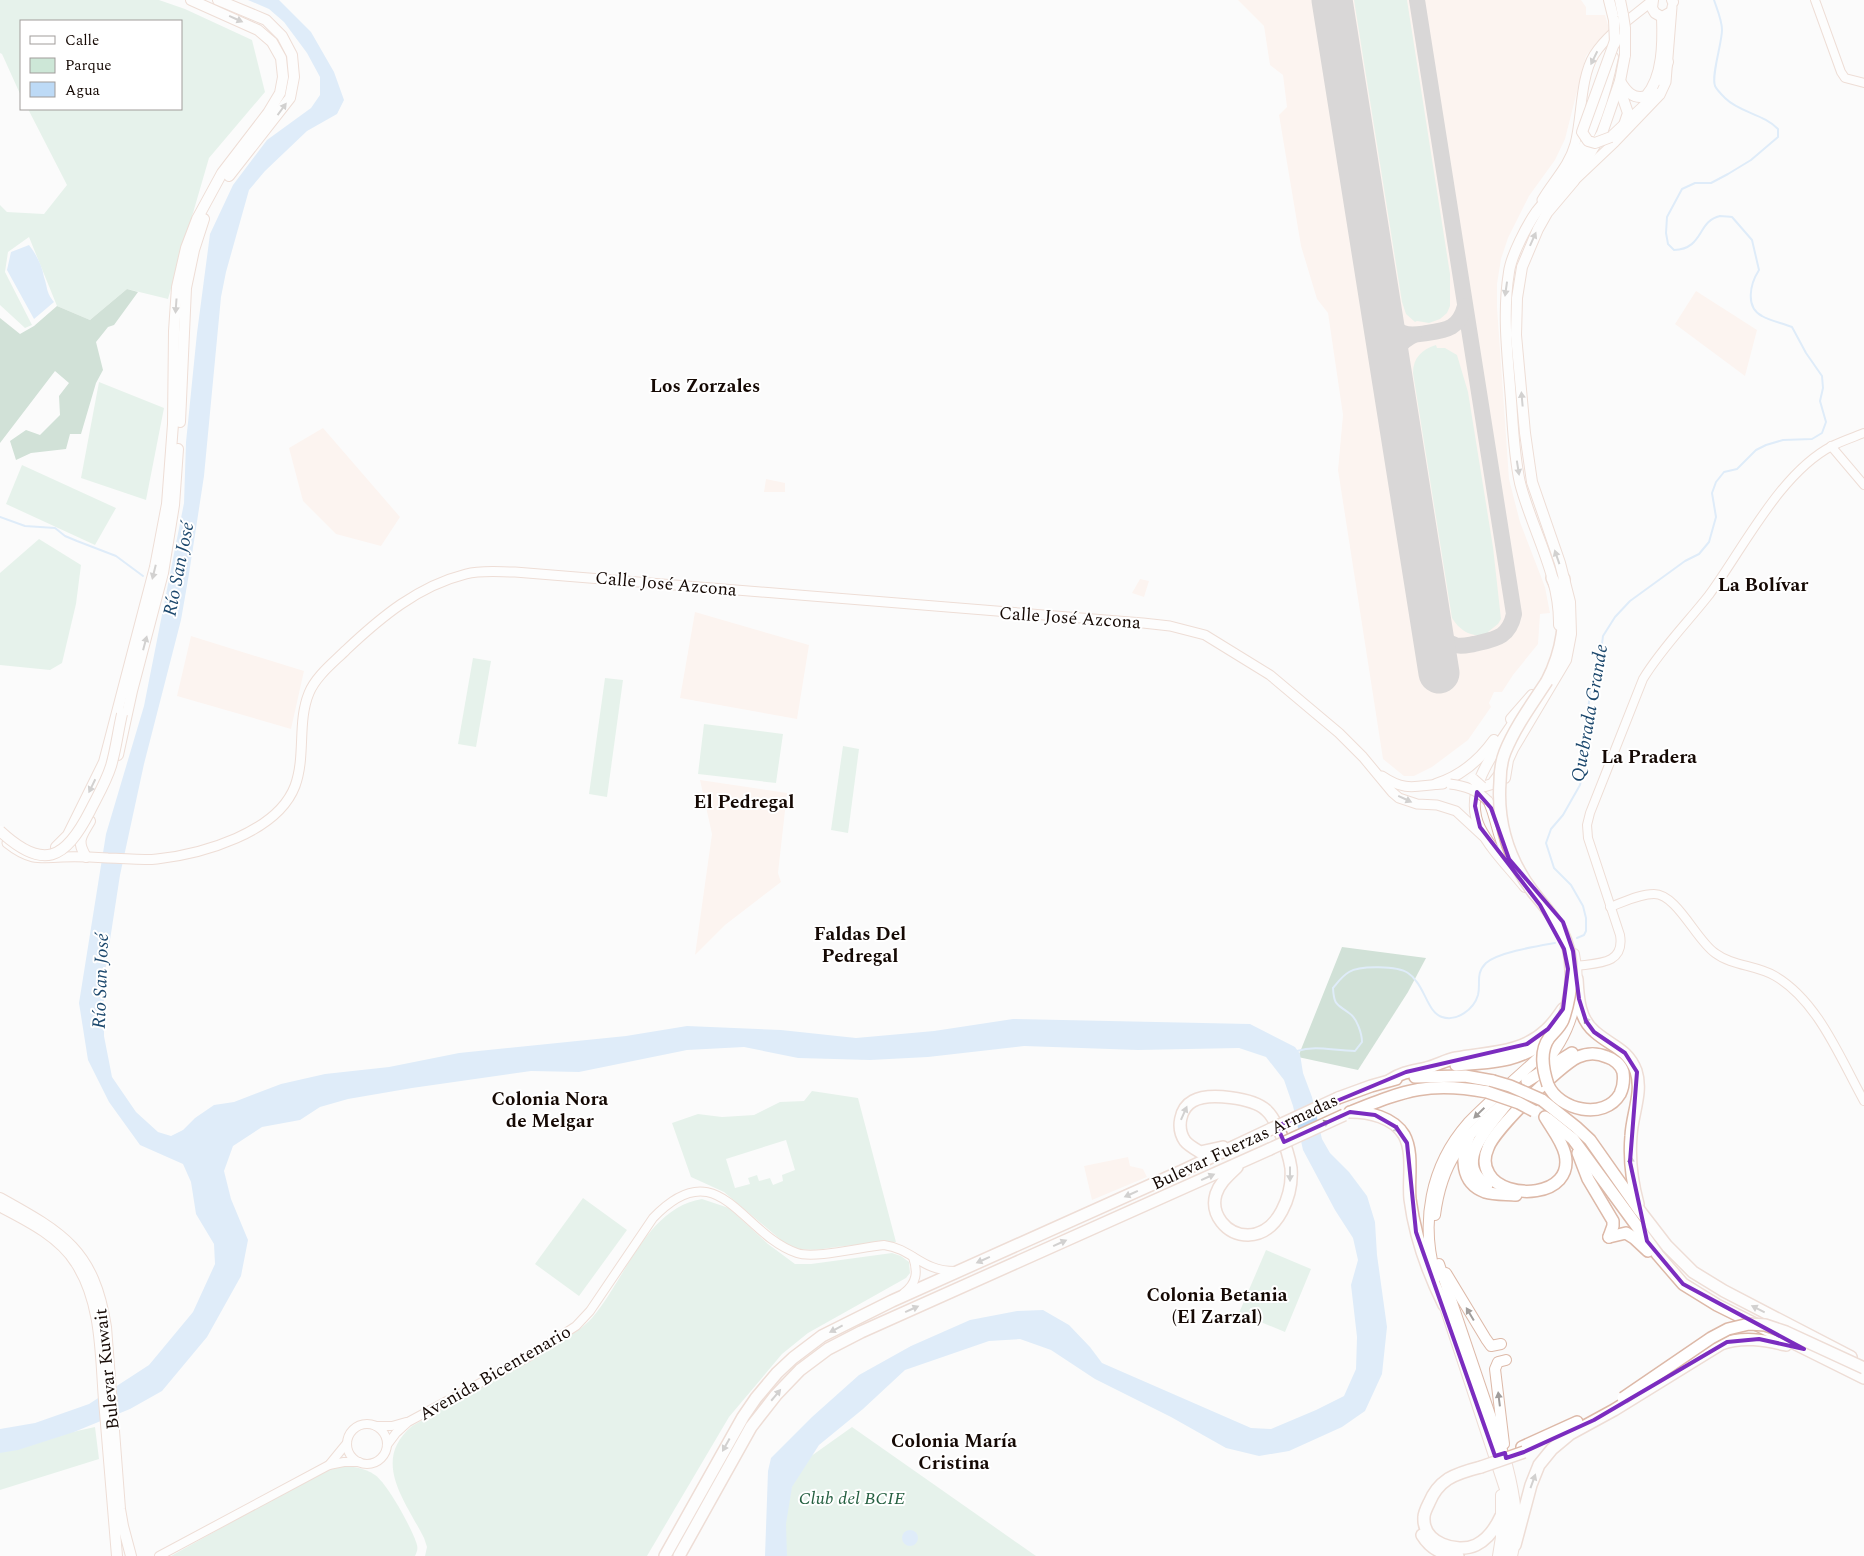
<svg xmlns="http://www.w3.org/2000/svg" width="1864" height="1556" viewBox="0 0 1864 1556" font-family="Spectral,serif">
<rect width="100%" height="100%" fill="#fbfbfb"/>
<g fill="#fdebe2">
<path d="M1238 0H1581L1586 7V15H1605L1610 32 1597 42 1586 56 1565 139 1555 160 1529 196 1508 238 1501 259 1497 284V307L1509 479 1520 522 1545 587 1550 613 1540 614 1538 644 1513 675 1502 692H1494L1489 703 1491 707 1468 740 1432 767 1414 776H1404L1383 759 1338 470 1343 415 1328 313 1317 299 1301 246 1279 115 1287 107 1283 75 1270 65 1264 26Z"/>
<path d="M1696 291 1757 330 1745 376 1675 324Z"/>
<path d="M323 428 400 517 381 546 336 534 303 501 289 448Z"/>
<path d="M766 479 785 483V492H764Z"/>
<path d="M1140 579 1149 581 1144 597 1132 593Z"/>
<path d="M695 612 809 645 797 719 680 698Z"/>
<path d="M191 636 304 671 291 729 177 696Z"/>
<path d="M700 780 787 793 778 873 781 882 725 925 695 955 712 834Z"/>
<path d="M1128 1157 1130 1166 1143 1169 1147 1177 1092 1200 1084 1166Z"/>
</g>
<g fill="#cde7d7" fill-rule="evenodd">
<path d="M0 0H159L185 9 252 40 265 92 209 158 168 299 127 289 90 320 57 306 29 237 8 252 5 272 32 325 25 328 0 305V205L7 212 44 214 67 185 28 109H181V21H21V96L2 54 0 53Z"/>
<path d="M1354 0H1407L1450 274V306L1447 313 1440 319 1429 323 1417 321 1415 322 1406 314 1402 302Z"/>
<path d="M1436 345 1437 348H1445L1457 355 1468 392 1493 547 1501 619 1498 624 1488 632V634C1472 638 1461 632 1452 618L1413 373C1413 358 1422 349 1436 345Z"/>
<path d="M99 382 164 408 146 500 81 478Z"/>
<path d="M22 465 116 508 95 545 6 504Z"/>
<path d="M39 539 81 565 76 604 62 663 50 670 0 665V573Z"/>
<path d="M473 658 491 661 476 747 458 744Z"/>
<path d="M605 678 623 680 607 797 589 794Z"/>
<path d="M704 724 783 734 776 783 698 774Z"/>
<path d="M843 746 859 749 848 833 831 830Z"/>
<path d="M812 1091 858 1098 896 1242C879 1243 862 1244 845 1246 824 1248 807 1254 787 1245L724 1192 691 1177 672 1123 698 1114 722 1117 754 1115 780 1102 804 1101ZM786 1140 795 1170 782 1175 783 1181 773 1185 770 1178 759 1181 757 1175 748 1178 750 1184 735 1188 726 1159Z"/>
<path d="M583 1198 627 1230 579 1296 535 1264Z"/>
<path d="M702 1199 729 1208 768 1244 795 1264H811L892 1253 901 1256 909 1262 910 1273 906 1278 808 1333 782 1354 729 1417 647 1556H425L427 1547 424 1538C405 1500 371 1461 412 1426L561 1342C572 1334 583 1328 592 1318 625 1280 646 1208 702 1199Z"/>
<path d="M1266 1250 1311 1269 1285 1332 1239 1313Z"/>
<path d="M95 1427 99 1459 0 1490V1448Z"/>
<path d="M852 1427 1036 1556H781L779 1522 800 1464Z"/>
<path d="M338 1466C351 1466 363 1467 375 1475 387 1483 413 1530 417 1545 418 1549 417 1552 415 1556H171L327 1469Z"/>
</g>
<g fill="#9dc1aa">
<path d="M127 289 138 292 114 325 108 327 96 342 103 370 96 383 81 434H70L66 449 31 453 16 460 10 441 26 430 40 435 60 415 59 396 69 383 55 371 0 443V318L20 334 34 326 57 306 90 320Z"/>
<path d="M1342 947 1426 958 1408 992 1358 1070 1298 1057Z"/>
</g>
<g fill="#bddaf6">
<path d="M248 0H279L311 32 334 72 344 100 337 114 307 131 265 171 249 190 226 272 221 297 204 476 189 574 181 620 144 764 120 875 104 979V1036L112 1077 136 1112 158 1132 171 1136 183 1130 195 1118 214 1105 234 1102 281 1084 325 1074 389 1067 459 1053 626 1036 687 1026 781 1030 856 1038 934 1031 1013 1019 1250 1024 1295 1047 1300 1054 1303 1073 1312 1097 1322 1139 1330 1153 1349 1172 1367 1196 1375 1222 1377 1255 1387 1327 1382 1374 1365 1411 1342 1427 1289 1451 1259 1456 1226 1448 1171 1417 1095 1379 1051 1350 1020 1339 989 1341 905 1370 863 1409 819 1445 792 1487 786 1524 787 1556H765L768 1471 771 1458 812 1417 859 1375 911 1346 970 1320 1017 1311 1043 1310 1069 1325 1090 1347 1102 1363 1251 1428 1271 1429 1316 1410 1344 1396 1356 1369 1357 1337 1351 1285 1358 1260 1353 1238 1335 1210 1303 1150 1293 1106 1284 1080 1266 1057 1239 1048 1138 1050 1024 1046 928 1057 870 1060 798 1058 744 1047 687 1050 579 1072 531 1071 412 1088 348 1099 320 1107 300 1120 262 1127 233 1146 224 1171 231 1199 248 1240 241 1276 207 1337 162 1391 130 1409 74 1432 18 1450 0 1453V1429L35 1423 89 1404 149 1365 193 1312 215 1264 214 1244 196 1214 191 1182 183 1164 140 1145 109 1102 88 1060 79 1003 106 834 144 706 184 503 186 442 197 333 210 234 233 185 267 140 311 108 320 95V77L307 53 284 22 269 9Z"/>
<path d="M29 245C36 254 42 265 44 277 48 289 46 292 54 302L34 319 7 270 11 252Z"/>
<circle cx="910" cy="1538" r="8"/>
</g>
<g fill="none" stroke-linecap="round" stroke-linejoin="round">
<g stroke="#bddaf6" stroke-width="2">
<path d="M0 517 25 526 55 528 65 536 77 541 116 556 143 576"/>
<path d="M1577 938 1584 935 1586 931V918L1583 906 1571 885 1554 868 1546 843 1551 829 1563 815 1580 785 1584 767 1586 727 1591 685 1600 660 1603 636 1615 617 1630 601 1685 561 1699 554 1709 542 1716 517 1712 493 1716 482 1724 472 1737 469 1756 450 1766 445 1783 440 1812 439 1822 433 1826 422 1820 401 1823 388 1822 376 1806 353 1792 327C1783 323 1770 321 1762 316 1745 307 1750 284 1759 270L1752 240 1732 217C1729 217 1724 216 1720 216 1697 221 1704 249 1674 250L1668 244 1666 233 1667 217 1682 189 1695 183H1711L1728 174 1751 160 1778 137V129C1764 114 1740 113 1725 98 1722 95 1717 90 1715 86 1711 76 1722 43 1722 30 1722 20 1717 9 1714 0"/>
<path d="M1297 1051C1316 1045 1334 1051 1355 1051L1362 1042C1362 1034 1357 1018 1349 1013 1337 1004 1334 1006 1333 988 1338 982 1342 976 1349 972 1360 965 1398 966 1408 973 1411 975 1414 978 1416 981 1425 991 1429 1013 1442 1017 1457 1022 1474 1009 1478 995 1481 983 1475 974 1486 963 1499 952 1538 946 1555 943"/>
</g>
<g stroke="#afabaa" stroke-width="16">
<path d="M1417 0 1514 614C1509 638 1495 639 1474 644 1468 645 1461 647 1455 645 1442 640 1436 633 1431 621"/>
<path d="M1333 9 1335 0"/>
<path d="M1382 316C1388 322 1395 330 1403 333 1411 336 1419 334 1427 333 1448 330 1459 328 1465 306"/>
<path d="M1390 368C1394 352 1399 342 1414 335"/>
</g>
<path stroke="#afabaa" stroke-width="41" d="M1332 0 1439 673"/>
<g stroke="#ddb9a8" stroke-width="10">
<g id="tertiary">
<path d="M1815 0 1841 72 1845 78 1864 83"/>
<path d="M1831 446 1864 485"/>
<path d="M1610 907C1624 902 1639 894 1654 894 1677 894 1696 940 1715 953 1732 966 1756 965 1775 976 1818 1001 1840 1058 1864 1101"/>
<path d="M1576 966C1597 963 1625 965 1620 935L1588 838 1587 825 1590 813 1643 679C1661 649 1687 623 1709 595 1743 549 1780 473 1832 446 1842 441 1854 437 1864 433"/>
<path d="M904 1293C917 1283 918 1272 913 1257"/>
<circle cx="367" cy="1444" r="20"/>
<path d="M376 1426H392L406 1422"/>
<path d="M387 1445 396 1433 408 1422 530 1356 576 1326 590 1311 653 1218C719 1149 741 1234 797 1253 814 1259 862 1247 884 1245 913 1249 921 1271 955 1271"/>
<path d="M329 1465 347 1443"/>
<path d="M159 1556 329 1465 344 1462H359"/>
</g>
</g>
<g stroke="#ddb9a8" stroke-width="11">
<g id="secondary">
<path d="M1577 178 1615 142 1660 95 1666 82 1672 7"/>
<path d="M1542 200C1553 181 1569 166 1575 144 1582 118 1580 78 1594 55 1608 33 1633 17 1653 0"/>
<path d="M1382 776C1407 793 1417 785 1443 784"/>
<path d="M1488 801C1496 818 1497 837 1506 853"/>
<path d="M7 843C27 859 37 859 62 857 77 856 93 857 108 858 124 858 141 861 157 859 202 854 277 833 295 786 306 756 297 722 309 693 316 676 333 663 346 650 381 617 418 586 466 574 481 570 499 572 515 572L1143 623 1170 626 1205 635 1270 675 1339 733 1363 757 1392 792 1399 798 1417 804 1437 805 1456 811 1483 836"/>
</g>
</g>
<g stroke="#ddb9a8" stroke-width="12">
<g id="primary">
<path d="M218 0 266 20 282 36 292 55 294 77 290 98 229 176"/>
<path d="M1609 0 1614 20"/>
<path d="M1620 0 1623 15"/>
<path d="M1653 0 1652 8 1655 13 1662 17 1671 12"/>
<path d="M1672 0 1673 2"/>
<path d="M1661 80 1668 62"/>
<path d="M1620 81C1626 91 1633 100 1646 96 1663 77 1663 42 1662 17"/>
<path d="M1619 87 1628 113 1624 125"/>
<path d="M1611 137 1646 104 1655 93"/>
<path d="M180 422 186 288 194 250 204 219"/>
<path d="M1559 625C1560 575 1532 530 1520 483 1514 456 1513 428 1511 400 1508 358 1502 315 1509 272 1511 256 1527 225 1537 211 1549 196 1563 183 1573 167 1593 132 1605 97 1613 57"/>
<path d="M1518 716C1498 747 1461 789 1480 828 1491 850 1510 868 1525 887"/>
<path d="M1511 719 1532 695"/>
<path d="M118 755 132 691 163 573 174 505 178 449"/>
<path d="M1505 778 1508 760 1513 749 1566 660 1571 634 1570 602 1560 563 1532 482 1525 433 1516 335 1517 298 1522 267 1538 229 1547 213 1574 181 1602 133 1620 81 1625 55"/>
<path d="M1436 784C1461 776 1479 761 1494 740"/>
<path d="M1482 787 1492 784 1502 771"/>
<path d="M56 847 68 835 104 762 155 567 167 504 173 424 174 331 177 287 186 248 197 219 222 173 268 113 280 93 283 77 281 58 272 42 258 30 191 0"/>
<path d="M86 857C76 840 81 837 90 821"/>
<path d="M1541 1067C1570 1037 1583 996 1574 954"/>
<path d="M0 1198C63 1233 94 1250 106 1327L120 1509 123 1526 131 1556"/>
<path d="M1 1207C28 1221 60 1237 76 1263 104 1306 100 1363 105 1412 109 1460 113 1508 117 1556"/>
<path d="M1435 1215C1442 1161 1462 1140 1501 1105"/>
<path d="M1439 1264 1507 1465C1515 1496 1520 1524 1512 1556"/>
<path d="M1446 1273 1486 1339 1491 1346 1501 1344"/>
<path d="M1436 1277C1420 1223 1430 1166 1468 1123 1490 1100 1515 1080 1538 1058L1546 1048"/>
<path d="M1442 1298 1506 1492 1509 1526 1505 1556"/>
<path d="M1504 1444 1495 1369 1498 1362 1506 1360"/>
<path d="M1498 1556 1501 1537V1495"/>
</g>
</g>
<g stroke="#ddb9a8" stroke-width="14">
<g id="trunk">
<path d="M1552 578 1561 598"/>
<path d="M1547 681C1566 644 1564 618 1564 579"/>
<path d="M1577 979C1578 998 1579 1019 1595 1032 1611 1046 1628 1049 1636 1071 1643 1092 1632 1114 1631 1136 1629 1159 1632 1182 1638 1204"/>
<path d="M1456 1065C1493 1062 1516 1063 1548 1040"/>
<path d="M1415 1077 1465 1076 1493 1081"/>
<path d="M1390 1080C1402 1072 1413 1071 1426 1068 1436 1066 1445 1060 1456 1058 1487 1052 1521 1054 1546 1030 1553 1024 1558 1016 1563 1009"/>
<path d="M1527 1081 1572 1053"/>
<path d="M1338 1098 1371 1086 1396 1079"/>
<path d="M1542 1100 1576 1127 1590 1140 1640 1211 1667 1246 1693 1272 1724 1291 1851 1357"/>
<path d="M1353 1111C1406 1090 1430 1081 1487 1092"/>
<path d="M1350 1112C1369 1112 1393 1117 1404 1135 1414 1153 1408 1179 1410 1199 1415 1237 1427 1271 1444 1305"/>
<path d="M1545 1117C1552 1129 1562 1141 1565 1154 1575 1198 1504 1201 1489 1174 1484 1166 1484 1157 1488 1148 1494 1130 1560 1065 1578 1057 1587 1053 1598 1053 1607 1057 1614 1059 1621 1065 1623 1072 1624 1079 1623 1088 1620 1094 1604 1121 1559 1110 1548 1085"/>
<path d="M1548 1119 1573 1139 1658 1255 1683 1284 1717 1305 1864 1378"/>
<path d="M1469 1136C1461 1156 1460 1183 1485 1192 1495 1195 1507 1194 1516 1195"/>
<path d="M1223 1147 1200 1152C1195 1149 1188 1145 1185 1141 1176 1128 1180 1108 1193 1101 1209 1092 1253 1098 1266 1110 1273 1116 1276 1124 1280 1132 1285 1144 1289 1155 1291 1168 1293 1194 1279 1234 1248 1235 1226 1235 1210 1214 1216 1194 1220 1182 1229 1175 1237 1167"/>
<path d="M1578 1153 1588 1179 1613 1221V1226L1609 1237"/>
<path d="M1487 1185C1447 1160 1500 1117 1515 1092"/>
<path d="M1609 1237 1626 1233 1634 1238 1648 1251"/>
<path d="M1522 1447 1577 1422"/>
<path d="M1481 1467C1469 1470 1458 1473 1448 1479 1439 1485 1433 1493 1429 1503 1427 1507 1424 1513 1424 1517 1422 1543 1457 1554 1476 1545 1488 1539 1496 1527 1501 1516"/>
<path d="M1422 1535C1430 1548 1443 1555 1458 1556"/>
<path d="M1515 1545 1531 1485 1539 1465 1552 1449 1570 1434 1614 1410 1721 1344C1743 1336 1764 1340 1786 1345"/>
<path d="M665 1556 743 1417 756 1398 777 1373 793 1358 822 1336 892 1301 1182 1171 1271 1129"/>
<path d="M679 1556 751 1427 776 1395 800 1370 828 1349 861 1332 1270 1149"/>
</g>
</g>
<use href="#tertiary" stroke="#fff" stroke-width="8"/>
<use href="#secondary" stroke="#fff" stroke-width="9"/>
<use href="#primary" stroke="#fff" stroke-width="10"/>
<use href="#trunk" stroke="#fff" stroke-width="11"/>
<g stroke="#ddb9a8" stroke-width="11" stroke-linecap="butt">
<path id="secondary-bridge" d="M1450 784C1466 786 1477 790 1488 801"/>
</g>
<g stroke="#ddb9a8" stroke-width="12" stroke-linecap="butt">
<g id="primary-bridge">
<path d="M1623 15 1625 28V55"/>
<path d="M1614 20 1615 43"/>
<path d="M1611 137 1595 143 1588 141 1582 132 1616 38"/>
<path d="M1473 779 1482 787"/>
<path d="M0 831C43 871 65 860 90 811 97 797 106 782 111 766 116 749 118 731 122 714"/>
</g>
</g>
<g stroke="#ddb9a8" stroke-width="14" stroke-linecap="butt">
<g id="trunk-bridge">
<path d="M1547 681C1532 704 1515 727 1505 752 1501 762 1500 772 1500 782 1497 822 1509 860 1533 892 1554 918 1571 935 1571 971 1572 986 1568 1006 1563 1020 1560 1027 1554 1032 1549 1038 1539 1052 1543 1070 1548 1085"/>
<path d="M1493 1081 1510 1086 1542 1100"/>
<path d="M1487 1092 1519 1103 1534 1111"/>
<path d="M1271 1129 1338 1098"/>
<path d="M1270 1149 1344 1115"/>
<path d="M1623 1398 1711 1338 1728 1329 1749 1324 1765 1325 1786 1332 1864 1368"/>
<path d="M1481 1467 1524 1452"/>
</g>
</g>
<use href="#secondary-bridge" stroke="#fff" stroke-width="9"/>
<use href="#primary-bridge" stroke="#fff" stroke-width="10"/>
<use href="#trunk-bridge" stroke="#fff" stroke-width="11"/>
</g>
<defs><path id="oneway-solid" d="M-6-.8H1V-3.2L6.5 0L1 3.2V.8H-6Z" transform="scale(1.25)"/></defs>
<g fill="#a19d9b">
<use href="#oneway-solid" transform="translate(236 19) rotate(24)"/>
<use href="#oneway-solid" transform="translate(1594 58) rotate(116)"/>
<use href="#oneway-solid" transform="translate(282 109) rotate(-54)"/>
<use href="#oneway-solid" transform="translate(1533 239) rotate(-66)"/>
<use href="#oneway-solid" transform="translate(1506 289) rotate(98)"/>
<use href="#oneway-solid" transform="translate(176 306) rotate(94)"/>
<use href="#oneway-solid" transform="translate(1522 399) rotate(-95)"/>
<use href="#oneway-solid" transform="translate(1518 468) rotate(81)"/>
<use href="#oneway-solid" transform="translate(1557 557) rotate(-109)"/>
<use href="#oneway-solid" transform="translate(154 572) rotate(104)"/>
<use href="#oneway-solid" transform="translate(145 643) rotate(-75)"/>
<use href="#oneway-solid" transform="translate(92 786) rotate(116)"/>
<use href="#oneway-solid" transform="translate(1405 799) rotate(25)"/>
<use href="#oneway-solid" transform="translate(1588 1023) rotate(-123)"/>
<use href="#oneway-solid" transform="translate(1184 1113) rotate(-66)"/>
<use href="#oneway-solid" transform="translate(1479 1113) rotate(136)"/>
<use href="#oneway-solid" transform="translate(1323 1124) rotate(-25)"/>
<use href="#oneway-solid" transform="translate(1394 1127) rotate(39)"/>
<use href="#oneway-solid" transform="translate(1631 1163) rotate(-93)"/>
<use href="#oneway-solid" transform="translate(1290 1174) rotate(90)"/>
<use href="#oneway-solid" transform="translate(1208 1177) rotate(-24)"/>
<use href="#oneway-solid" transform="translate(1131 1194) rotate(156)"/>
<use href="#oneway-solid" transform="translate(1060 1243) rotate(-24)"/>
<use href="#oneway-solid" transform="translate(983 1260) rotate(156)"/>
<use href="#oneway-solid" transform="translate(912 1309) rotate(-24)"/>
<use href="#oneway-solid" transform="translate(1758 1309) rotate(-153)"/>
<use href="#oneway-solid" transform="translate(1470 1314) rotate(-121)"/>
<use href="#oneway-solid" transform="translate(836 1329) rotate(152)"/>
<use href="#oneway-solid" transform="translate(776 1395) rotate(-50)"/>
<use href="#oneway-solid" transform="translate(1499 1399) rotate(-97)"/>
<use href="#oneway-solid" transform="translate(726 1445) rotate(119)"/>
<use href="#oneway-solid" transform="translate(1533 1481) rotate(-70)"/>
</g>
<path d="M0 0H1864V1556H0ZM1477 792 1491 808 1509 859 1563 922 1573 951 1579 999 1586 1021 1594 1032 1625 1053 1637 1072 1630 1162 1647 1241 1683 1284 1804 1349 1759 1339 1727 1342 1594 1420 1524 1452 1506 1458 1505 1453 1495 1456 1416 1232 1407 1143 1396 1127 1375 1115 1350 1112 1284 1142 1277 1126 1406 1072 1527 1044 1548 1029 1563 1009 1568 969 1564 949 1540 905 1480 827 1475 806Z" fill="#fbfbfb" fill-opacity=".55" fill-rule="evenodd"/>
<path fill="none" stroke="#7b2cbf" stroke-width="4" stroke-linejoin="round" d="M1477 792 1491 808 1509 859 1563 922 1573 951 1579 999 1586 1021 1594 1032 1625 1053 1637 1072 1630 1162 1647 1241 1683 1284 1804 1349 1759 1339 1727 1342 1594 1420 1524 1452 1506 1458 1505 1453 1495 1456 1416 1232 1407 1143 1396 1127 1375 1115 1350 1112 1284 1142 1277 1126 1406 1072 1527 1044 1548 1029 1563 1009 1568 969 1564 949 1540 905 1480 827 1475 806Z"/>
<g text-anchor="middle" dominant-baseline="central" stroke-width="4" stroke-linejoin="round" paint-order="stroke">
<g font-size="18" fill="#150904" stroke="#fff">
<text transform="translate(666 584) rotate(5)">Calle José Azcona</text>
<text transform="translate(1070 618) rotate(4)">Calle José Azcona</text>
<text transform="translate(1245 1142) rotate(-25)">Bulevar Fuerzas Armadas</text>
<text transform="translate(107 1369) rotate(-96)">Bulevar Kuwait</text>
<text transform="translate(495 1373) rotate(-30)">Avenida Bicentenario</text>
</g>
<g font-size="18" font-style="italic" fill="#256041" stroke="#fff">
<text x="852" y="1498">Club del BCIE</text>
</g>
<g font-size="19" font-weight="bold" fill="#150904" stroke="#fff">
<text x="705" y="386">Los Zorzales</text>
<text x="1763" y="585">La Bolívar</text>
<text x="1649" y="757">La Pradera</text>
<text x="744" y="802">El Pedregal</text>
<text x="860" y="934">Faldas Del<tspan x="860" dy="22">Pedregal</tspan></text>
<text x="550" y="1099">Colonia Nora<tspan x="550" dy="22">de Melgar</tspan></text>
<text x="1217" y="1295">Colonia Betania<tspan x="1217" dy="22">(El Zarzal)</tspan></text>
<text x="954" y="1441">Colonia María<tspan x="954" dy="22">Cristina</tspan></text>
</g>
<g font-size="19" font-style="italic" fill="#1c486d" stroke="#fff">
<text transform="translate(179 569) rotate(-79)">Río San José</text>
<text transform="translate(1590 713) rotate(-80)">Quebrada Grande</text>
<text transform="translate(101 981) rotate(-88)">Río San José</text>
</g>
</g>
<rect x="20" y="20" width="162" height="90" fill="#ffffff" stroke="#a19d9b"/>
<rect x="30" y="36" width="25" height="8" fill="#ffffff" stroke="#a19d9b"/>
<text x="65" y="45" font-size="15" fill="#150904">Calle</text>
<rect x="30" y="58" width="25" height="15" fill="#cde7d7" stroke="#a19d9b"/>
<text x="65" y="70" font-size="15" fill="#150904">Parque</text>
<rect x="30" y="82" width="25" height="15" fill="#bddaf6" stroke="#a19d9b"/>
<text x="65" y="95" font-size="15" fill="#150904">Agua</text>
</svg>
